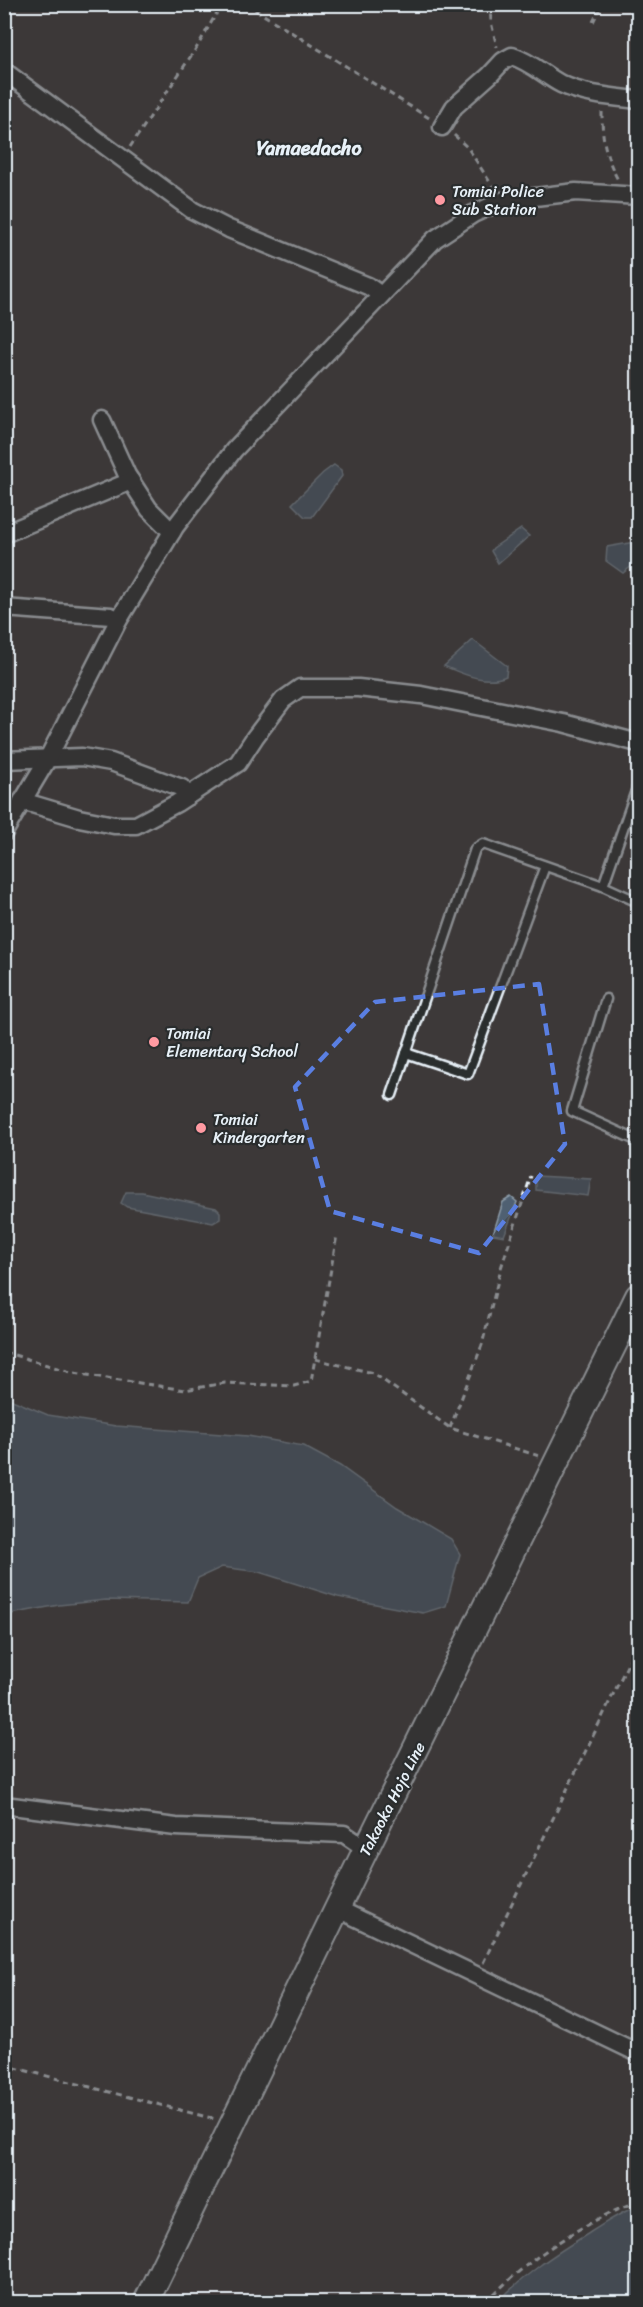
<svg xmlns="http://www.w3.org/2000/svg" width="643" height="2307" viewBox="0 0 643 2307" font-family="Sriracha,sans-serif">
<rect width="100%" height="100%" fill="#3d3939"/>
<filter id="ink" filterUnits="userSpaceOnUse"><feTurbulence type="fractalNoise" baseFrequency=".0167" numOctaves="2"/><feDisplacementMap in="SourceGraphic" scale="12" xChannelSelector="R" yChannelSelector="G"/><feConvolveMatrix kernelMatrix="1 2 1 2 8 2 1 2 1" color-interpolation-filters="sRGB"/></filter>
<g filter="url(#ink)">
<g fill="#4f6172" stroke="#8c9ba8" stroke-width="1.5">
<path d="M334 465 341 470 342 476 312 517H305L292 504 323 473Z"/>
<path d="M521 529 529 536 498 563 491 551 493 548Z"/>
<path d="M635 542 638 548V561L623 573 606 561 607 547Z"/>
<path d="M473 640 507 666 506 676C486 685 463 674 444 666Z"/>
<path d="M536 1176 591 1179 588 1196 536 1190Z"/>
<path d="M126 1192H142L216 1208 220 1212V1219L213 1223 127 1207 121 1203Z"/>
<path d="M511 1197 517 1202 504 1236 493 1234 503 1202Z"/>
<path d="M5 1397 48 1415 116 1426 248 1436 303 1446 340 1466 397 1507 451 1539 460 1554 446 1606 423 1613 338 1597 259 1572 222 1567 198 1578 188 1602 106 1600 59 1605 5 1615Z"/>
<path d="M638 2206V2302H498C526 2273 552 2256 586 2235 603 2224 619 2213 638 2206Z"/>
</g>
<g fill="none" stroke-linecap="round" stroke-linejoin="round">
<g stroke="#e8f1f8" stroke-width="13">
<g id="service">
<path d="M603 886 638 785"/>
<path d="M606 999 572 1111 638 1141"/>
<path d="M406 1053 468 1074 545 866"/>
<path d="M392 1095 475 849 483 844 603 886 638 902"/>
</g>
</g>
<g stroke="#e8f1f8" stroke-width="21">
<g id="minor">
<path d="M4 71 192 210 229 229 368 286 381 295"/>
<path d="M442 127 454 107 490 75 503 61 512 56C531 62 544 75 561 84 584 95 613 97 638 100"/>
<path d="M102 420 127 475 149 509 172 532"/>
<path d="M4 534 131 481"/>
<path d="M4 608 111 616 118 621"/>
<path d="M4 760 82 757 111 762 182 788 188 796"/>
<path d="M22 801 79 818 114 825H136L177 803 238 763 255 737 283 700 300 688H358L421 695 563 723 638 743"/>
<path d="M4 832 47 760 118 621 175 527 234 450 435 239 473 214 502 201 576 192 638 196"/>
<path d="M4 1805 176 1827 344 1834 366 1849"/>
<path d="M338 1909 638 2053"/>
</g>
</g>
<g stroke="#e8f1f8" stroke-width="28">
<path id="secondary" d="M146 2302 366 1849 638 1296"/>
</g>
<g stroke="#e8f1f8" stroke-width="3" stroke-dasharray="6 4.5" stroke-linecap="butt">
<path d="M246 4 429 118"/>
<path d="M490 4 491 22 497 47"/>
<path d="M593 22 602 4"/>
<path d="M602 112C602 139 605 155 618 180"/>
<path d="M454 135 468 148 493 187"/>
<path d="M130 147 197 47 222 4"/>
<path d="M4 1352 74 1373 185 1390 225 1383 294 1386 311 1381 337 1235"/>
<path d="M315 1359 373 1373 450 1428 539 1456"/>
<path d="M450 1428 482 1345 501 1268 531 1176"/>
<path d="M483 1963 638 1643"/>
<path d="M4 2065 215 2119"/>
<path d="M486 2302C529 2258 581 2223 638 2201"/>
</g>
<use href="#service" stroke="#2a2d2e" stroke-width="8"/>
<use href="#minor" stroke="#2a2d2e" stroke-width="16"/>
<use href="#secondary" stroke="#2a2d2e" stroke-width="24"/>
</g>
</g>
<path d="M0 0H643V2307H0ZM539 984 565 1144 479 1253 330 1211 295 1087 375 1002Z" fill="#3d3939" fill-opacity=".55" fill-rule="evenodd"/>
<path fill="none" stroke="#5a7fe2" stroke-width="4.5" stroke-dasharray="12 8" stroke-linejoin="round" d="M539 984 565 1144 479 1253 330 1211 295 1087 375 1002Z"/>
<g fill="#ff9aa2" stroke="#2a2d2e" stroke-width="2">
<circle cx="440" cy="200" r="6"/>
<circle cx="154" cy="1042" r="6"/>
<circle cx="201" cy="1128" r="6"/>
</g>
<g text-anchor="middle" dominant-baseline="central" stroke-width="4.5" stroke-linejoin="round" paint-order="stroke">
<g font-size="16" fill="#e8f1f8" stroke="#2a2d2e" text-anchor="start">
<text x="452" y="191">Tomiai Police<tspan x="452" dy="18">Sub Station</tspan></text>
<text x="166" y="1033">Tomiai<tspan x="166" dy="18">Elementary School</tspan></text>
<text x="213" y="1119">Tomiai<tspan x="213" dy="18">Kindergarten</tspan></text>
</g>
<g font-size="16" fill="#e8f1f8" stroke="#2a2d2e">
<text transform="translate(392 1799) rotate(-63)">Takaoka Hojo Line</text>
</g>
<g font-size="20" font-weight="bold" fill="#e8f1f8" stroke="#2a2d2e">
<text x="309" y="148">Yamaedacho</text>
</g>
</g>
<rect width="643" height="2307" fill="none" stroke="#2a2d2e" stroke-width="24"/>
<rect x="12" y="12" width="619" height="2283" fill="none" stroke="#e8f1f8" stroke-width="2" filter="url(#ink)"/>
</svg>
